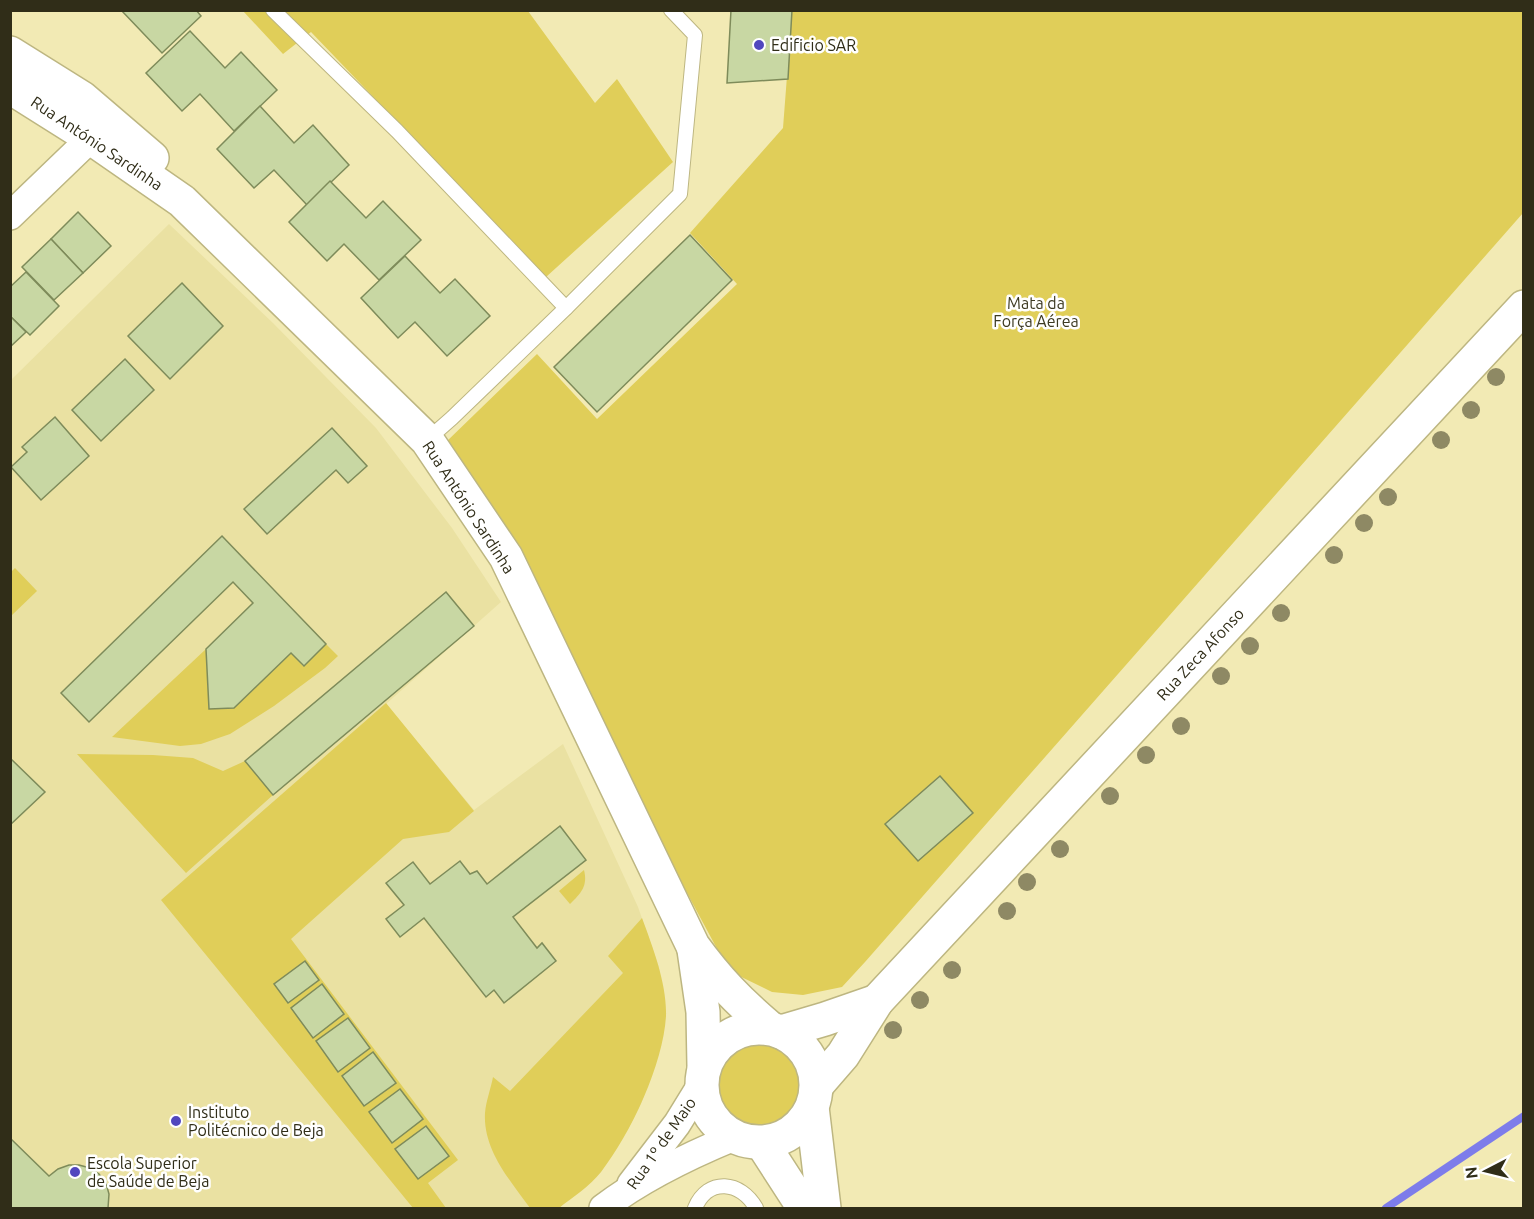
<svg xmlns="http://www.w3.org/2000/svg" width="1534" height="1219" viewBox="0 0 1534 1219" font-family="Ubuntu,sans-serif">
<rect width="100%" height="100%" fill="#f2eab4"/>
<path fill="#eae1a2" d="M169 224 273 323 376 428 452 528 501 602 386 704 474 810 563 744 638 907 659 967 666 1015 660 1049 641 1104 628 1129 601 1172 559 1208H11V380Z"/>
<g fill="#e0ce59">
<path d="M243 11H528L595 103 617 79 673 162 546 277 311 32 283 54Z"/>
<path d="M792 11H1523V213L865 962 842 987 803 995 772 992 729 971 445 443 537 354 597 419 737 284 690 233 783 128Z"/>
<path d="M15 568 37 591 11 616V572Z"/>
<path d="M326 644 338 656 325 668 274 706 230 734 201 744 180 746 112 737 206 649 209 709 234 708 291 653 303 666Z"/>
<path d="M386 703 474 811 449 832 403 839 291 939 458 1160 428 1183 446 1208H413L161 900Z"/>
<path d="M77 754 153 755 193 758 223 771 245 761 273 795 186 873Z"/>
<path d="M584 870C588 886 581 893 570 904L559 891Z"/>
<path d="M642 918C653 948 667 984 666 1016 663 1065 631 1133 601 1172 590 1186 573 1197 559 1208H530C510 1180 483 1150 485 1113 486 1101 491 1088 493 1077L510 1091 623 973 608 956Z"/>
<circle cx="759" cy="1085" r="40"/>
</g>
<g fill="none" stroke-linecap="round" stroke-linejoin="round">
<path stroke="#7d7cea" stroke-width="8" d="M1386 1208 1524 1116"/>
</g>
<g fill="#c8d7a3" stroke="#7e8b5a" stroke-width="1.5">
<path d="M121 10H196L201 16 162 53Z"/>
<path d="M731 10H792L788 79 727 83Z"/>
<path d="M190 31 225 68 241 52 277 90 234 131 200 94 182 111 146 73Z"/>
<path d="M260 106 294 143 313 125 349 165 307 205 274 170 254 188 217 149Z"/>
<path d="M330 181 366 218 383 201 421 240 379 280 344 244 327 261 289 222Z"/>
<path d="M78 212 111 246 83 273 51 239Z"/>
<path d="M690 235 732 280 597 412 554 367Z"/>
<path d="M51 239 83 273 54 300 22 267Z"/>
<path d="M405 256 440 293 455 279 490 316 447 356 415 322 398 338 361 298Z"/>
<path d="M26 272 59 306 30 335 10 316V287Z"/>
<path d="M182 283 223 326 170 379 128 336Z"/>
<path d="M10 316 26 332 10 347Z"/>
<path d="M125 359 154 390 101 441 72 410Z"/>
<path d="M55 417 89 456 41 500 11 467 27 452 22 447Z"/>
<path d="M332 428 367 466 348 483 336 470 267 534 244 509Z"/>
<path d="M222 536 326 644 304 666 291 653 234 708 209 709 206 649 253 603 233 582 89 722 61 693Z"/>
<path d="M446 592 474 626 273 795 245 761Z"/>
<path d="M10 758 45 792 10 825Z"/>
<path d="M940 776 973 813 918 861 885 824Z"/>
<path d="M560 826 586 860 513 917 537 948 542 943 556 961 504 1003 494 990 486 997 424 918 400 937 386 919 404 905 386 883 413 862 430 884 460 861 470 874 477 871 487 884Z"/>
<path d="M305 961 319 980 288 1003 274 984Z"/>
<path d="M322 984 344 1014 313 1038 291 1008Z"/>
<path d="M348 1018 370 1048 338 1072 316 1041Z"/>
<path d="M373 1052 396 1083 364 1106 342 1076Z"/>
<path d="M400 1089 423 1119 392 1143 369 1112Z"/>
<path d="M426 1126 449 1156 418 1179 395 1149Z"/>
<path d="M10 1138 49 1176 58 1169 69 1165H79L90 1168 99 1174 106 1183 109 1194 108 1208H10Z"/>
</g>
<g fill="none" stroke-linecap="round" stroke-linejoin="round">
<g stroke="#bdb681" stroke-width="16">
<g id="service">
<path d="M273 10 397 131 566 308"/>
<path d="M427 440 452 418 566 308 680 194 695 35 671 10"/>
<path d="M695 1208C708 1177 741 1181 756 1208"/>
</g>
</g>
<g stroke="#bdb681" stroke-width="30">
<g id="minor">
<path d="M10 216 91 138 87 120"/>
<path d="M631 1184 677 1124 701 1085"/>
<path d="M603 1208C642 1178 688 1156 734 1137"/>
</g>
</g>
<g stroke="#bdb681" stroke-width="36">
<g id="secondary">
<path d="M10 53 82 98 152 158"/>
<path d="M10 87 91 138 182 201 427 440 506 557 693 946C718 980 738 1001 770 1028"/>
<path d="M694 950 703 1012 704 1066"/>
<circle cx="759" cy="1085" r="57"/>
<path d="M781 1032 825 1019 877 1001"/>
<path d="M817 1085 843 1055 877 1001 1524 307"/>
<path d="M812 1107 824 1208"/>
<path d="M762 1143 804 1208"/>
</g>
</g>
<use href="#service" stroke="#fff" stroke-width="14"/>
<use href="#minor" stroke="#fff" stroke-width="27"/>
<use href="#secondary" stroke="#fff" stroke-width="33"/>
</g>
<g fill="#8e8964">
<circle cx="1496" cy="377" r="9"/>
<circle cx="1471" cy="410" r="9"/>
<circle cx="1441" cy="440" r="9"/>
<circle cx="1388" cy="497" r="9"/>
<circle cx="1364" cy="523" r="9"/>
<circle cx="1334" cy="555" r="9"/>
<circle cx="1281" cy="613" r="9"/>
<circle cx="1250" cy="646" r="9"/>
<circle cx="1221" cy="676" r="9"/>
<circle cx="1181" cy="726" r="9"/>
<circle cx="1146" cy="755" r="9"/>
<circle cx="1110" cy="796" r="9"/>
<circle cx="1060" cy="849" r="9"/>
<circle cx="1027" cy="882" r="9"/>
<circle cx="1007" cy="911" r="9"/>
<circle cx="952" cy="970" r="9"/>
<circle cx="920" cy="1000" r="9"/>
<circle cx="893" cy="1030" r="9"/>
</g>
<g fill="#5147be" stroke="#fff" stroke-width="2">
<circle cx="759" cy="45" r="6"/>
<circle cx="176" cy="1121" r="6"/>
<circle cx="75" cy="1172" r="6"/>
</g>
<g text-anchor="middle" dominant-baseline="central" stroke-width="5" stroke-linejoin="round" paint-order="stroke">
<g font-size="16" fill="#302d18" stroke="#fff" text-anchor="start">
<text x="771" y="45">Edificio SAR</text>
<text x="188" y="1112">Instituto<tspan x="188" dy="18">Politécnico de Beja</tspan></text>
<text x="87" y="1163">Escola Superior<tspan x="87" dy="18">de Saúde de Beja</tspan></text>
</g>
<g font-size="16" fill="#302d18" stroke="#fff">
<text transform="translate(97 143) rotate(34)">Rua António Sardinha</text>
<text transform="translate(469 507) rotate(57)">Rua António Sardinha</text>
<text transform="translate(1200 654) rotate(-47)">Rua Zeca Afonso</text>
<text transform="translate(661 1143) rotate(-55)">Rua 1º de Maio</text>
</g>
<g font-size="16" fill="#3d3a22" stroke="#fff">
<text x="1036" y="303">Mata da<tspan x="1036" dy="18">Força Aérea</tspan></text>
</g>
</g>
<rect width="1534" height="1219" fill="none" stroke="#302d18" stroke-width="24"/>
<g transform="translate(1486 1171) rotate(263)" stroke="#ffffff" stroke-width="4.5" paint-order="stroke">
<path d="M0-4.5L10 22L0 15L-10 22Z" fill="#302d18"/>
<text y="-9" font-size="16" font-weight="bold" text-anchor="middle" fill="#302d18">N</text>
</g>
</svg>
